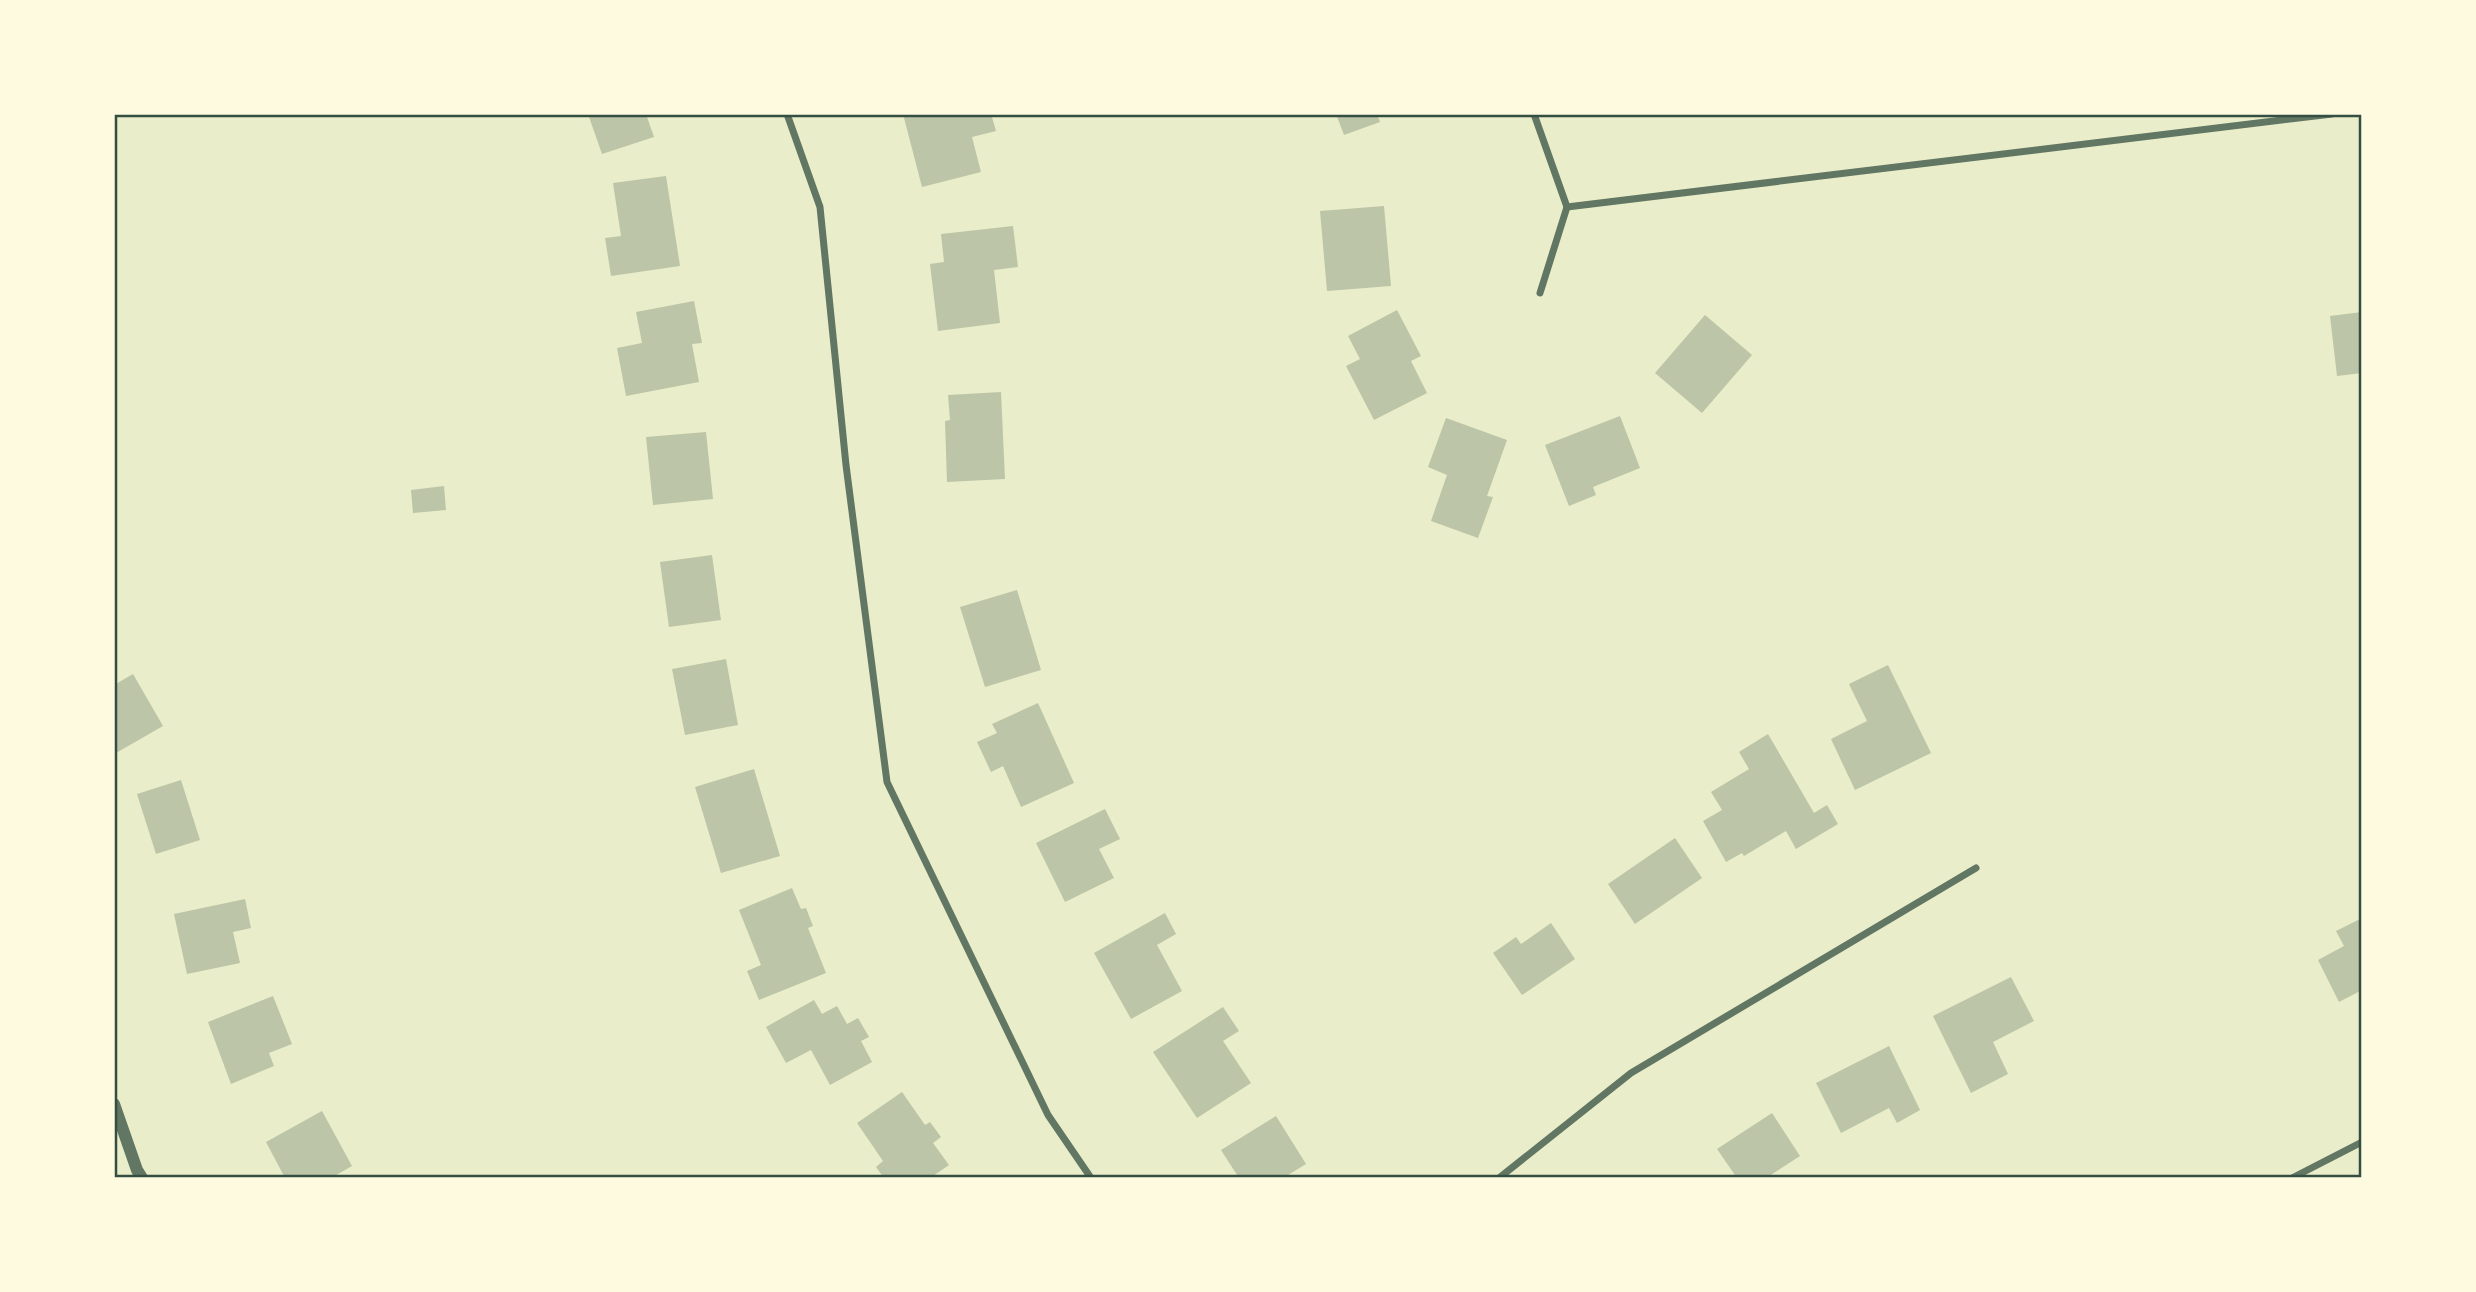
<svg xmlns="http://www.w3.org/2000/svg" width="2476" height="1292" viewBox="0 0 2476 1292" font-family="Helvetica,sans-serif">
<rect width="100%" height="100%" fill="#e9edc9"/>
<g fill="#bcc5a7">
<path d="M588 114H646L654 137 602 154Z"/>
<path d="M903 114H991L996 131 972 137 981 172 922 187Z"/>
<path d="M1336 114H1377L1380 122 1344 135Z"/>
<path d="M666 176 680 266 611 276 605 238 621 236 613 183Z"/>
<path d="M1384 206 1391 286 1327 291 1320 211Z"/>
<path d="M1013 226 1018 267 994 270 1000 323 938 331 930 264 944 262 941 234Z"/>
<path d="M694 301 702 343 692 344 699 382 626 396 617 348 642 343 636 312Z"/>
<path d="M1397 310 1421 356 1411 361 1427 393 1374 420 1346 366 1360 359 1348 336Z"/>
<path d="M2362 312V373L2337 376 2330 316Z"/>
<path d="M1705 315 1752 355 1702 413 1655 373Z"/>
<path d="M1001 392 1005 479 947 482 945 421 950 420 948 395Z"/>
<path d="M1620 416 1640 468 1593 487 1596 495 1569 506 1545 445Z"/>
<path d="M1446 418 1507 440 1487 496 1493 497 1478 538 1431 521 1447 475 1428 467Z"/>
<path d="M706 432 713 499 653 505 646 437Z"/>
<path d="M444 486 446 510 413 513 411 490Z"/>
<path d="M712 555 721 620 669 627 660 562Z"/>
<path d="M1017 590 1041 670 985 687 960 607Z"/>
<path d="M726 659 738 725 685 735 672 669Z"/>
<path d="M1888 665 1931 753 1855 790 1831 739 1867 721 1849 684Z"/>
<path d="M133 674 163 726 116 753 114 749V685Z"/>
<path d="M1038 703 1074 783 1021 807 1003 766 991 772 977 742 997 733 992 724Z"/>
<path d="M1768 734 1814 813 1827 805 1838 824 1796 849 1786 831 1744 856 1742 853 1726 862 1703 821 1722 810 1711 792 1749 769 1739 752Z"/>
<path d="M754 769 780 856 721 873 695 787Z"/>
<path d="M181 780 200 840 156 854 137 794Z"/>
<path d="M1105 809 1120 839 1099 849 1114 878 1065 902 1036 843Z"/>
<path d="M1675 838 1702 878 1635 924 1608 884Z"/>
<path d="M792 888 801 909 806 908 813 926 808 928 826 973 759 1000 747 971 761 965 739 910Z"/>
<path d="M245 899 251 928 233 932 240 963 187 974 174 914Z"/>
<path d="M1165 913 1176 934 1157 945 1182 991 1131 1019 1094 953Z"/>
<path d="M2362 918V990L2339 1002 2318 960 2344 946 2336 931Z"/>
<path d="M1551 923 1575 959 1522 995 1493 953 1516 937 1521 944Z"/>
<path d="M2011 977 2034 1021 1993 1042 2008 1074 1971 1093 1933 1016Z"/>
<path d="M273 996 292 1044 269 1053 274 1066 231 1084 208 1022Z"/>
<path d="M814 1000 822 1014 837 1006 847 1024 858 1018 869 1037 861 1041 872 1062 830 1085 811 1050 786 1063 766 1027Z"/>
<path d="M1223 1007 1239 1031 1223 1041 1251 1083 1197 1118 1153 1052Z"/>
<path d="M1889 1046 1920 1110 1897 1123 1889 1108 1841 1133 1816 1083Z"/>
<path d="M902 1092 925 1125 930 1122 941 1137 933 1143 949 1165 930 1178H884L876 1167 883 1161 857 1123Z"/>
<path d="M322 1111 352 1166 331 1178H285L266 1142Z"/>
<path d="M1772 1113 1800 1156 1766 1178H1737L1717 1149Z"/>
<path d="M1276 1116 1306 1164 1283 1178H1239L1221 1150Z"/>
</g>
<g fill="none" stroke-linecap="round" stroke-linejoin="round">
<g stroke="#617663" stroke-width="7">
<path d="M787 114 820 207 846 465 887 782 1048 1115 1091 1178"/>
<path d="M1534 114 1567 207"/>
<path d="M1567 207 2332 114"/>
<path d="M1540 293 1567 207"/>
<path d="M1499 1178 1631 1073 1976 868"/>
<path d="M2292 1178 2362 1142"/>
</g>
<path stroke="#617663" stroke-width="12" d="M114 1104 137 1170 142 1178"/>
</g>
<rect width="2476" height="1292" fill="none" stroke="#fefae0" stroke-width="231"/>
<rect x="116" y="116" width="2244" height="1060" fill="none" stroke="#344e41" stroke-width="2.5"/>
</svg>
